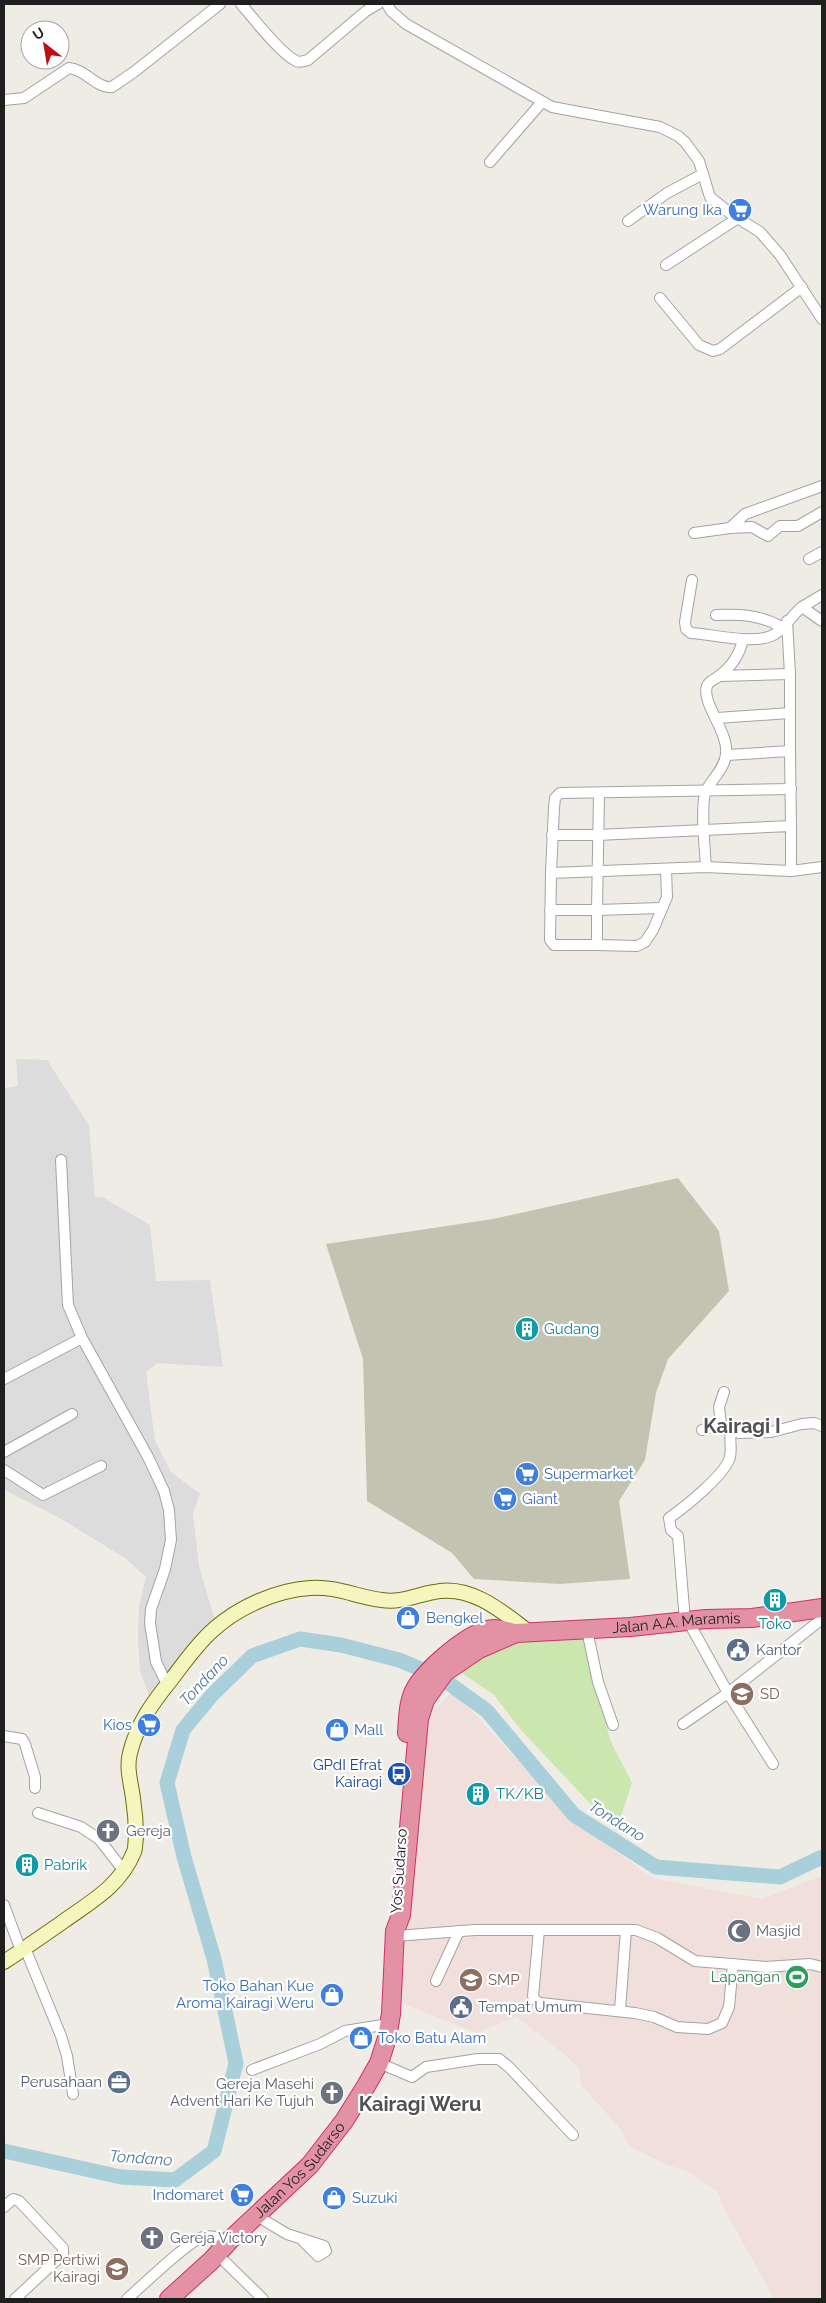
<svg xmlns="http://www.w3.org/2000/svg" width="826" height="2303" viewBox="0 0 826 2303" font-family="Raleway,sans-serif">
<rect width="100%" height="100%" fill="#efece6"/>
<path fill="#dddcdc" d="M16 1059 47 1060 89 1125 95 1197 104 1198 150 1225 156 1281 210 1280 223 1367 157 1363 146 1372 155 1441 171 1472 200 1494 193 1513 199 1566 213 1614 219 1622 203 1631 189 1645 149 1695 140 1671 138 1639 139 1606 146 1577 125 1558 58 1517 4 1490V1088L18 1086Z"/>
<path fill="#f0dfda" d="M453 1691 572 1819 652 1878 762 1899 822 1876V2299H774L725 2210 717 2191 691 2173 663 2163 630 2146 618 2126 581 2085 580 2071 569 2058 517 2017 477 2033 400 2002 427 1733 434 1710Z"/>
<path fill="#c3c3b2" d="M678 1178 719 1231 729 1291 668 1359 656 1393 645 1460 619 1501 630 1579 560 1584 474 1579 452 1553 367 1501 363 1359 326 1244 493 1219Z"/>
<path fill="#cbe6ae" d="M585 1631 610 1740 632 1783 616 1831 521 1730 494 1695 456 1669 497 1642Z"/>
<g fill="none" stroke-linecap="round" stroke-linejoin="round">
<path stroke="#a9d0da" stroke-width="15" d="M4 2151 121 2177 175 2180 214 2151 236 2063 214 1959 184 1857 167 1783 183 1730 212 1695 252 1656 300 1639 341 1645 399 1660 440 1677 487 1711 574 1815 656 1867 780 1877 822 1857"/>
<g stroke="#a3a3a3" stroke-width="12">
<g id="street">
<path d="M241 4C253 18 280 53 296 61 300 63 303 61 308 60L366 11 378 4"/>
<path d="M387 4 391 11 406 24 552 107 660 127 678 136 685 142 699 161 710 197 731 214 760 232 780 255 822 319"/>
<path d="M4 100 24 98 69 68C85 69 97 89 112 87L134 72 220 4"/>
<path d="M490 162 542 102"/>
<path d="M628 221 667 193 703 174"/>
<path d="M666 265 738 218"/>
<path d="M660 298 699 345 713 351 720 349 802 287"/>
<path d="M730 528 752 527 768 536 780 526H798L822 512"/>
<path d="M694 533 730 528 745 514 822 486"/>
<path d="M809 559 822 552"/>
<path d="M692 580 685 622 686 629 691 633C712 634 756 646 775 634 785 628 792 615 802 607L822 621"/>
<path d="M802 607 822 595"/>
<path d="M716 615C741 614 760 615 782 627"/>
<path d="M787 621 790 674V751"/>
<path d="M719 676 790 674"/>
<path d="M717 718 790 713"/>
<path d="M727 755 790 751 791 826"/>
<path d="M599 794 597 910 661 908"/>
<path d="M706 867C705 850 700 804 706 791 712 779 725 768 726 754 729 732 701 703 707 686 709 681 714 680 719 676 731 667 740 654 743 639"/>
<path d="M791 871 822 867"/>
<path d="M551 873 554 808 555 798 560 793 791 789"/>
<path d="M550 910H597V945H554L550 940 551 873 706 867 791 871V826L597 835H552"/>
<path d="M597 945 637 946 645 942 653 930 667 897 666 870"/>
<path d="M61 1160 68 1305 82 1338 148 1457 164 1491 169 1510 171 1540 165 1569 151 1609 150 1623 156 1662 167 1684"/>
<path d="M4 1379 82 1338"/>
<path d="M702 1430 721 1424 719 1407 724 1392"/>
<path d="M4 1452 72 1414"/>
<path d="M4 1470 43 1495 101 1466"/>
<path d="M685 1621 678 1536 671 1530 669 1518C685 1507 726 1474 730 1457 732 1448 729 1439 731 1429L739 1433 771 1432 802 1424 814 1423 822 1426"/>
<path d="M688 1621 728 1693 773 1764"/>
<path d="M587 1630 598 1682 613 1725"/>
<path d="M683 1724 728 1693 822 1619"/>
<path d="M4 1736 22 1739 25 1744 35 1777V1788"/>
<path d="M38 1813 81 1827 99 1839 124 1871"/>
<path d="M4 1905 21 1951"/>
<path d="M539 1930 533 1996 535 2000 540 2003 635 2013 654 2017 677 2027 708 2029 722 2023 729 2007 733 1964"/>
<path d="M395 1936 475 1930H636L657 1938 695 1961 766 1967 810 1964 822 1967"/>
<path d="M25 1948 61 2036 67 2056 73 2094"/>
<path d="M436 1981 459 1931"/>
<path d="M620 2010 626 1930"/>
<path d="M379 2063 412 2077 426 2067 478 2059H499L509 2067 573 2135"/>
<path d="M252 2070 320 2044 345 2031 389 2024"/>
<path d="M4 2207 13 2199 19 2201 63 2248V2254L15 2299"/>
<path d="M257 2216 287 2234 324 2246 326 2251 318 2256 303 2241"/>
<path d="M217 2254 263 2299"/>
<path d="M127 2299C141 2287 188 2241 203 2237 213 2234 221 2240 230 2240"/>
</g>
</g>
<g stroke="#68700b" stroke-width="16">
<path id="secondary" d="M4 1962C24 1949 44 1935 64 1921 92 1901 120 1886 134 1852 136 1847 135 1842 136 1837 136 1824 135 1811 133 1798 131 1783 126 1768 130 1753 137 1724 153 1702 171 1680 184 1663 197 1644 213 1630 238 1607 277 1590 310 1588 336 1586 357 1597 382 1600 401 1603 416 1595 434 1592 471 1584 503 1612 530 1633"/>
</g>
<g stroke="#d12f6b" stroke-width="20">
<g id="highway">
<path d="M407 1733C408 1719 408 1704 414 1691 424 1671 471 1629 494 1629 501 1629 507 1631 513 1633"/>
<path id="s1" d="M169 2299 212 2260 230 2240 310 2165 344 2121 366 2086 379 2063 387 2038 391 2014 395 1931 401 1915 419 1719 425 1700 445 1672 479 1649 516 1633 630 1627 706 1619 752 1618 822 1608"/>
</g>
</g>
<use href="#street" stroke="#fff" stroke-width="10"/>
<use href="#secondary" stroke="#f5f6bd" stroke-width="14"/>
<use href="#highway" stroke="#e292a3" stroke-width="18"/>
</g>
<defs>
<g id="supermarket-disc" transform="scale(1.25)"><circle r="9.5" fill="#3f7fe0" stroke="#fff"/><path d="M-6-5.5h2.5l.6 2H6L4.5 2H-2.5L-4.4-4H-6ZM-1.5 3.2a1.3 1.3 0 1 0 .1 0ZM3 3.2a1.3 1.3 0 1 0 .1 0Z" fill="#fff"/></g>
<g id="building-disc" transform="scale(1.25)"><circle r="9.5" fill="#0f9aa8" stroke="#fff"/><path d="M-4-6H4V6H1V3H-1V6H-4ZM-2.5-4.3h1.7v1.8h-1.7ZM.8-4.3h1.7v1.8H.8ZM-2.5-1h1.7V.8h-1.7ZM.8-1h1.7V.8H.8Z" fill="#fff"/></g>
<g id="shop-disc" transform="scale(1.25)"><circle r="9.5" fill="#3f7fe0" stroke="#fff"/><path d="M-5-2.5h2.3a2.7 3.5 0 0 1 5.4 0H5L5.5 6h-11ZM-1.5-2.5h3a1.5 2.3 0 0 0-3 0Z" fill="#fff"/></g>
<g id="civic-disc" transform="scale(1.25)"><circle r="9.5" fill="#5c6f8a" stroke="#fff"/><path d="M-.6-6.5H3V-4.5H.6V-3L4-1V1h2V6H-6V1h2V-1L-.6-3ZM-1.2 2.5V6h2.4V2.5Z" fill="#fff"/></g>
<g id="school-disc" transform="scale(1.25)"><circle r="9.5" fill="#8d6e63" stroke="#fff"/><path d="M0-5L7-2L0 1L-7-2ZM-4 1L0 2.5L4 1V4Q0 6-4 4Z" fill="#fff"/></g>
<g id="bus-disc" transform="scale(1.25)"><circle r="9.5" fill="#1a4fb4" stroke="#fff"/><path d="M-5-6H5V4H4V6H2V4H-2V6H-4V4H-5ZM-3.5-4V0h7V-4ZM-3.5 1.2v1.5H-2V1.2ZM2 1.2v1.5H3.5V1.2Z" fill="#fff"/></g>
<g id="church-disc" transform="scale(1.25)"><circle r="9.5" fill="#6b7280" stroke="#fff"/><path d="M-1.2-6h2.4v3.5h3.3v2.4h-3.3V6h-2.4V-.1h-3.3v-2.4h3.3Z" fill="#fff"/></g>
<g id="mosque-disc" transform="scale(1.25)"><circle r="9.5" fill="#6b7280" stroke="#fff"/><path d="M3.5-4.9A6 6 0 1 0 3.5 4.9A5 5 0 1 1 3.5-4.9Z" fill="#fff"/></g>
<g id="stadium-disc" transform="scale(1.25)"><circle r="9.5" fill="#2e9e5b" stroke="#fff"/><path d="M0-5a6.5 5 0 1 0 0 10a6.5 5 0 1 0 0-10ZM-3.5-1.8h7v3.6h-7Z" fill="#fff"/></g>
<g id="office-disc" transform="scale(1.25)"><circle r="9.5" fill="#5c6f8a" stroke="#fff"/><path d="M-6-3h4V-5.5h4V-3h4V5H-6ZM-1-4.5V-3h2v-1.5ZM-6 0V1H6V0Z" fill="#fff"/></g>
</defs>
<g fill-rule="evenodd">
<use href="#supermarket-disc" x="740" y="210"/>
<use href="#building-disc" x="527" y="1329"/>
<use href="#supermarket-disc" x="527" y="1474"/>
<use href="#supermarket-disc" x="505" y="1499"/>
<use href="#building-disc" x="775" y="1600"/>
<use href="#shop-disc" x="408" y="1618"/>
<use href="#civic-disc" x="738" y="1650"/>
<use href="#school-disc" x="742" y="1694"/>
<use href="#supermarket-disc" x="149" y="1725"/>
<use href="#shop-disc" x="337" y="1730"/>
<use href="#bus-disc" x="399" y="1774"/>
<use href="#building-disc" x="478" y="1794"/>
<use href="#church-disc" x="108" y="1831"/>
<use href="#building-disc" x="27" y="1865"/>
<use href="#mosque-disc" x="739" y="1931"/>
<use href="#stadium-disc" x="797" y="1977"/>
<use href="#school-disc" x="471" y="1980"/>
<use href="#shop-disc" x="332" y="1995"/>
<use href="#civic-disc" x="461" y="2007"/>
<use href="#shop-disc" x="361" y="2038"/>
<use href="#office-disc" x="119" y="2082"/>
<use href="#church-disc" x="332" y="2093"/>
<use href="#supermarket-disc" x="242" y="2195"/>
<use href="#shop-disc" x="334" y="2198"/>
<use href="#church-disc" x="152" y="2238"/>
<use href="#school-disc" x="117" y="2269"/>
</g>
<g text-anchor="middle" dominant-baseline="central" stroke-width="4.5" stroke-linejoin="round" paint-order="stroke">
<g font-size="15" fill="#366cbe" stroke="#fff" text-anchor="start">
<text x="722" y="210" text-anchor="end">Warung Ika</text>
<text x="544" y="1474">Supermarket</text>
<text x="522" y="1499">Giant</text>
<text x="426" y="1618">Bengkel</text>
<text x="132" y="1725" text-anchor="end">Kios</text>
<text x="354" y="1730">Mall</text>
<text x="314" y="1986" text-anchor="end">Toko Bahan Kue<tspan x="314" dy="17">Aroma Kairagi Weru</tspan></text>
<text x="378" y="2038">Toko Batu Alam</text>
<text x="224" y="2195" text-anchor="end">Indomaret</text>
<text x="352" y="2198">Suzuki</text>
</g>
<g font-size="15" fill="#0d838f" stroke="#fff" text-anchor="start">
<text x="544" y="1329">Gudang</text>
<text x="775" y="1624" text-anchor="middle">Toko</text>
<text x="496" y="1794">TK/KB</text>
<text x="44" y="1865">Pabrik</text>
</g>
<g font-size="15" fill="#1f1f1f" stroke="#fff">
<text stroke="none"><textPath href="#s1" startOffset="962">Jalan A.A. Maramis</textPath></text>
<text transform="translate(399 1871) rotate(-86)">Yos Sudarso</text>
<text stroke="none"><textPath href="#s1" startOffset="184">Jalan Yos Sudarso</textPath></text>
</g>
<g font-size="15" fill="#4e5e75" stroke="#fff" text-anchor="start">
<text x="756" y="1650">Kantor</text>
<text x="478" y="2007">Tempat Umum</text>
<text x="102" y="2082" text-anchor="end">Perusahaan</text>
</g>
<g font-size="15" fill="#785e54" stroke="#fff" text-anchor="start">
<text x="760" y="1694">SD</text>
<text x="488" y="1980">SMP</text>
<text x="100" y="2260" text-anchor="end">SMP Pertiwi<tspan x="100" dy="17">Kairagi</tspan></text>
</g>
<g font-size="15" fill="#164399" stroke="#fff" text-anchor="end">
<text x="382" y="1765">GPdI Efrat<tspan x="382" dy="17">Kairagi</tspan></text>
</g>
<g font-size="15" fill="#5b616d" stroke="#fff" text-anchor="start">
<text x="126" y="1831">Gereja</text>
<text x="756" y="1931">Masjid</text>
<text x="314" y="2084" text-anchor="end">Gereja Masehi<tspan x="314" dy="17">Advent Hari Ke Tujuh</tspan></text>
<text x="170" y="2238">Gereja Victory</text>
</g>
<g font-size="15" fill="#27864d" stroke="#fff" text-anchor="end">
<text x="780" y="1977">Lapangan</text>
</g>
<g font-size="16" font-style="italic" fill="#4d7aa1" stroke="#fff">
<text transform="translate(204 1680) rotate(-47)">Tondano</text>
<text transform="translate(617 1821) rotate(32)">Tondano</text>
<text transform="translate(141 2158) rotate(4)">Tondano</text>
</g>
<g font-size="20" font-weight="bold" fill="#525252" stroke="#fff">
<text x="742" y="1426">Kairagi I</text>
<text x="420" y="2104">Kairagi Weru</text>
</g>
</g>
<rect width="826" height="2303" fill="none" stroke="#1f1f1f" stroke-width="10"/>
<g transform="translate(45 45) rotate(329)"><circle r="24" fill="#ffffff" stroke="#a5a5a5"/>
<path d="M0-4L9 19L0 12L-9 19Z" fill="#c20c11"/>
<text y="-8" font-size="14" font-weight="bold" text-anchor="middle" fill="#1f1f1f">U</text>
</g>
</svg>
